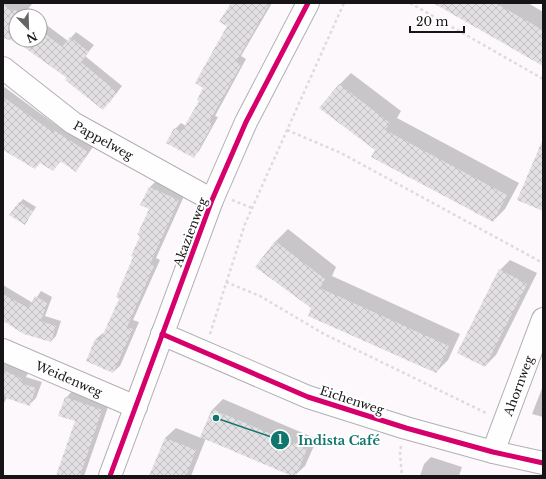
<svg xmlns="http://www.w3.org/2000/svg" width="546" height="479" viewBox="0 0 546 479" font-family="'Libre Baskerville',serif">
<defs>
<pattern id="building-cross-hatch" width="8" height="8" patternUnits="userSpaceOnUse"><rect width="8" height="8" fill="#e3e0e4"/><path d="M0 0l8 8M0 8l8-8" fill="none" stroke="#c2bfc3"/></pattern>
</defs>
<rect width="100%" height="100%" fill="#fcf8fc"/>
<g fill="#0003">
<path d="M3 3H33L27 10 35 16H16V40H40V20L68 41 76 32 94 45 85 56 122 86 109 103 68 78 3 32Z"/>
<path d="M232 3H272L241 56 246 59 215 116 218 117 199 151 193 157 175 129 181 123 186 126 200 101 228 26Z"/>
<path d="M449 3H528L543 12V65Z"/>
<path d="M351 73 401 111 397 118 519 183 505 209 493 221 376 150 339 85Z"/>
<path d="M3 86 60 128 62 126 93 147 76 171 61 161 53 170 3 124Z"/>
<path d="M156 181 185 194 156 258 160 260 133 320 139 322 120 366 113 372 87 360 96 339 103 333 105 334 120 298 150 209V187Z"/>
<path d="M23 199 36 207 25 224 10 214Z"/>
<path d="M288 229 336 267 332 276 460 334 448 360 436 372 313 307 275 242Z"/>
<path d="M510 260 537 273 496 355 485 366 500 270Z"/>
<path d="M3 285 33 303 41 291 52 297 45 316 61 321 56 336 51 341 3 320Z"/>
<path d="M3 361 28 373 26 377 42 382 36 398 30 404 7 397 3 405Z"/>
<path d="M543 386V417L532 414Z"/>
<path d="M72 391 109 404 84 476H57L76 421 66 398Z"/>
<path d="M223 399 317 439 305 466 294 476 206 438 191 476H150L165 438 176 428 201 438 213 409Z"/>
<path d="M431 457 462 467 459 476H420L424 464Z"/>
</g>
<g fill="url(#building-cross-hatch)">
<path d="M231 3H270L236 62 241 65 209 122 213 123 194 158 166 143 174 128 181 132 199 101 197 100 203 88 195 83 227 26 219 22Z"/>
<path d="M433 3H495L534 25 543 31V66Z"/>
<path d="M3 4 12 11 14 9 23 16H16V40H40V30L62 47 70 37 89 52 81 62 117 92 103 110 65 80 67 78 17 42 3 38Z"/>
<path d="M339 84 390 123 385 130 507 195 493 222 371 157 375 150 319 108Z"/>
<path d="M3 97 54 133 55 131 88 152 76 172 60 161 53 171 40 163 35 169 3 150Z"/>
<path d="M543 139V211L517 200Z"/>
<path d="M149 187 179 200 150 264 154 266 127 327 133 329 113 373 86 361 95 339 100 341 119 299 116 297 133 257 131 256 140 236 137 235 149 209 140 205Z"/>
<path d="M19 202 33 211 25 225 9 215Z"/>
<path d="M275 241 325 279 320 288 449 346 436 373 308 316 311 308 255 267Z"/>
<path d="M499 269 527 284 485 367 457 353Z"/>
<path d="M3 294 28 308 35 296 47 303 41 321 56 326 51 342 24 334 3 321Z"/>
<path d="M3 370 22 379 21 383 36 388 30 406 3 397Z"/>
<path d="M65 397 102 410 80 476H56L75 421 58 416Z"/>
<path d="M212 409 307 449 296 476H292L200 437Z"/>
<path d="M165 438 196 450 186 476H149Z"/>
</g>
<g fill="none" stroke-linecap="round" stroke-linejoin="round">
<g stroke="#b3afb3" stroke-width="24">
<g id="minor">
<path id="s1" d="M3 68 73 123 212 200"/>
<path d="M162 334 308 397 406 428 493 452 543 463"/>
<path id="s2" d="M3 350 136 407"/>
<path id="s3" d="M493 452 543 319"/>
<path d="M110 476 212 200 246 122 308 3"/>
</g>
</g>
<g stroke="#dddbdd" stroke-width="2.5" stroke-dasharray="3 3" stroke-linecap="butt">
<path d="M410 3 543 79"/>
<path d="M287 130 341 153 543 263"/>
<path d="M232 200 252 208"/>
<path d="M226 282 260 296 324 334 486 413"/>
<path d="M210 334 245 224 344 3"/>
<path d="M401 446 400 454 402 476"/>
</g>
<use href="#minor" stroke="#fffeff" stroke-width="22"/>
<g stroke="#fff" stroke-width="8">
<g id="cycleway">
<path d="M162 334 308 397 406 428 493 452 543 463"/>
<path d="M110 476 212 200 246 122 308 3"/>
</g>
</g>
<use href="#cycleway" stroke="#d6006c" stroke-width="5"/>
</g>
<g text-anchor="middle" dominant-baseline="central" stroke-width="4" stroke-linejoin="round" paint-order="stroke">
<g font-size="12" fill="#161416" stroke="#fff">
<text stroke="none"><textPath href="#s1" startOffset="124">Pappelweg</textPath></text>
<text transform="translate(190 232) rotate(-69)">Akazienweg</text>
<text stroke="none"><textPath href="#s2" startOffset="72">Weidenweg</textPath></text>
<text stroke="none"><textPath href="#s3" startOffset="71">Ahornweg</textPath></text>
<text transform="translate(352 400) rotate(18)">Eichenweg</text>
</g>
</g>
<path fill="none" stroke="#0f766e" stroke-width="1.5" d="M216 418L280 440"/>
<g fill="#0f766e" stroke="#fff" stroke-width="1.5">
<circle cx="216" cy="418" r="4"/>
<circle cx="280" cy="440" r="10"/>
</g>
<g font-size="12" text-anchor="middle" font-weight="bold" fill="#fff">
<text x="280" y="444">1</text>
</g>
<g font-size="13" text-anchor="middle" font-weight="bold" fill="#0f766e" stroke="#fff" stroke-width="4" stroke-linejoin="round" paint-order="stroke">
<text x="339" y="445">Indista Café</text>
</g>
<rect width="546" height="479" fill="none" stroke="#161416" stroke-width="8"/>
<g transform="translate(28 28) rotate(157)"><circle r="19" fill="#ffffff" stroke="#a2a1a2"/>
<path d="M0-3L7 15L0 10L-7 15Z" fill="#666466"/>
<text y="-6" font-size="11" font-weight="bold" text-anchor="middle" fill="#161416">N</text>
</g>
<path d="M410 26v6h54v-6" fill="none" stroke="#161416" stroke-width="2"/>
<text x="416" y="26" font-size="12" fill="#161416" stroke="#ffffff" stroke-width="3" paint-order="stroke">20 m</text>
</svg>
